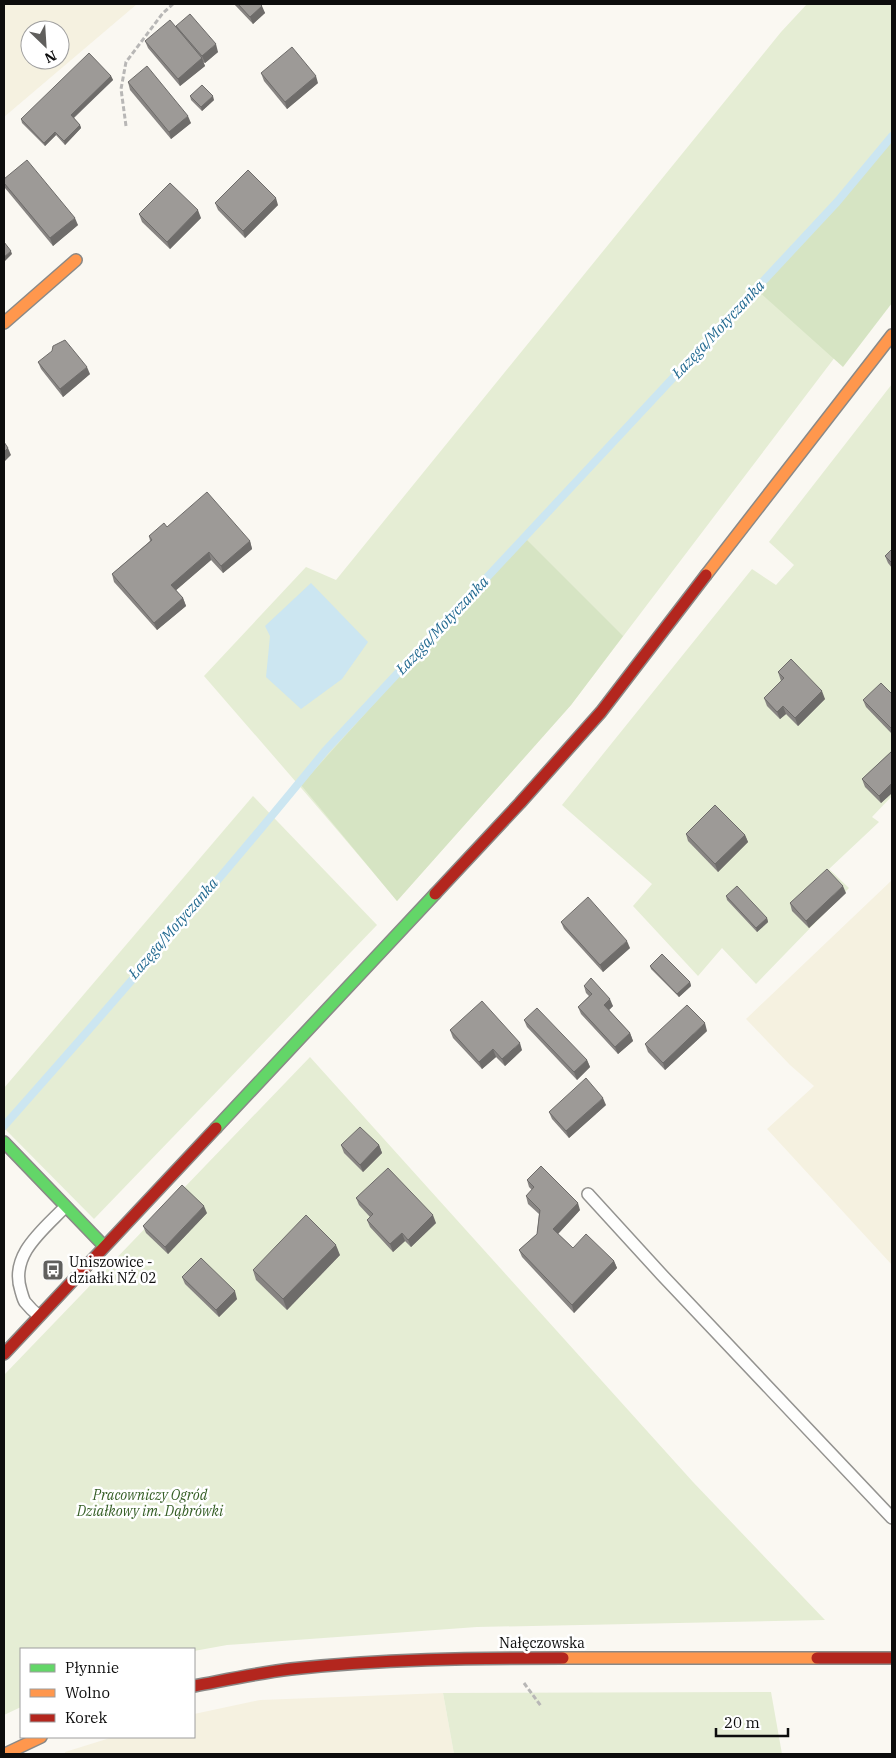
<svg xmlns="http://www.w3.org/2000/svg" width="896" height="1758" viewBox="0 0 896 1758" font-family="'IBM Plex Serif',serif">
<rect width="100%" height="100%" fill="#faf8f2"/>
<g fill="#f5f1e0" fill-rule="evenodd">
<path d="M4 4H137L4 117ZM30 30H60V60H30Z"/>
<path d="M892 880V1265L767 1129 814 1086 790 1065 746 1019Z"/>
<path d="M443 1693 454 1754H65V1752L113 1737H194V1714L260 1700Z"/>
</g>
<g fill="#e5edd4">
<path d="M807 4H892V282L571 705 397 901C334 825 269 751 204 676L306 567 336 580 781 32Z"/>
<path d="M892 384V796L872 817 879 822 829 869 849 888 756 984 722 948 698 976 633 906 652 884 562 805 752 569 776 585 794 565 769 542Z"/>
<path d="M253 796 377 925 94 1219 4 1128V1088Z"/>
<path d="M310 1057 693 1482 825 1620 477 1627 227 1645 194 1651V1649H21V1707L4 1715V1375Z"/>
<path d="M771 1692 782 1754H454L443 1693Z"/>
</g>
<g fill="#d6e4c3">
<path d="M890 139 892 142V303L843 367 756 289Z"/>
<path d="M524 537 623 636 571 705 397 901 301 785Z"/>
</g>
<path fill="#cce6f1" d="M311 583 368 642 342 679 301 709 266 677 270 636 265 626Z"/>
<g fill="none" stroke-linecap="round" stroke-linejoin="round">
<path stroke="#cce6f1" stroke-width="8" d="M4 1126C113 1003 221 879 325 751L837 202 892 136"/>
<g stroke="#949390" stroke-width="14">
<g id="lane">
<path d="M588 1194 662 1275 892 1518"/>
<path d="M39 1316C34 1312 29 1307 25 1302 23 1299 22 1294 21 1291 9 1255 43 1230 65 1207"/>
</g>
</g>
<g stroke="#8a8987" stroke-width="14">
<g id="fast">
<path d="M216 1128 435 894"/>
<path d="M4 1142 104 1246"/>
</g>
</g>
<g stroke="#8a8987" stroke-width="14">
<g id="slow">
<path d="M4 323 76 260"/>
<path d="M706 575 892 335"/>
<path d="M563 1658H817"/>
<path d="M5 1754 41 1737"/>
</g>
</g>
<g stroke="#8a8987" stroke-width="14">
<g id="jam">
<path d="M435 894 520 803 601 712 706 575"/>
<path d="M4 1354 216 1128"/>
<path d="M817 1658H892"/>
<path d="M194 1686C226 1680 258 1673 291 1669 382 1659 472 1658 563 1658"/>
</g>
</g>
<g stroke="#b8b7b6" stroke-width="3" stroke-dasharray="5 2.5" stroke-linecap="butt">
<path d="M126 126 121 89 126 62 163 13 173 4"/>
<path d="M524 1683 541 1706"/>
</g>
<use href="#lane" stroke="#fefefd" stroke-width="11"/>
<use href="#fast" stroke="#63d668" stroke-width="11"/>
<use href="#slow" stroke="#ff974d" stroke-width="11"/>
<use href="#jam" stroke="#b3261e" stroke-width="11"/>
</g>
<g fill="#878482">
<path d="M234 4H260L265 13 253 24Z"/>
<path d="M176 26 218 52 205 63 203 62 205 66 180 86 148 48 145 41 177 29Z"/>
<path d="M261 73 318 83 287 109 264 81Z"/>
<path d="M111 76 113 80 74 118 80 125 81 128 65 145 56 135 45 146 22 123 21 119Z"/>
<path d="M128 82 191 123 171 139 130 90Z"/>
<path d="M190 96 214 100 202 111 191 100Z"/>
<path d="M4 179 78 225 53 246 5 188 4 186Z"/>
<path d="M215 203 278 205 245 238 218 210Z"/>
<path d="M139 214 201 218 170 249 142 222Z"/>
<path d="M38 362 90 374 63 397 41 369Z"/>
<path d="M167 527 250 541 252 549 223 573 211 560 176 590 183 598 186 606 157 630 114 582 112 574 150 541 149 536Z"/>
<path d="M892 549V568L888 563 885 556Z"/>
<path d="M778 672 825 699 798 726 786 714 780 719 767 706 764 698 781 681Z"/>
<path d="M892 694V734L866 707 863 700Z"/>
<path d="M892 751V793L881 803 865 787 862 779Z"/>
<path d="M686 834 745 835 748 842 718 872 688 841Z"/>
<path d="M846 893 809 928 792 911 790 903Z"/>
<path d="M726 896 767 918 768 922 757 932 727 900Z"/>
<path d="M561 922 630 948 603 972 564 929Z"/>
<path d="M650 966 690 982 691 986 679 997 651 969Z"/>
<path d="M584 986 613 1006 609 1010 630 1033 633 1041 618 1054 581 1014 578 1007 589 996 586 993Z"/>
<path d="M524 1020 587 1060 590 1067 577 1080 527 1027Z"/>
<path d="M450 1030 522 1050 505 1066 496 1057 482 1069 453 1038Z"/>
<path d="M707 1031 665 1070 648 1052 645 1044Z"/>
<path d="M606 1105 569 1138 552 1119 549 1112Z"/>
<path d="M341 1145H379L382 1153 363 1172 344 1153Z"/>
<path d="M527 1180 580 1210 558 1234 573 1248 614 1261 617 1268 574 1313 522 1257 519 1250 537 1234 539 1214 528 1204 526 1196 532 1190 529 1187Z"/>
<path d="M356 1198 436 1223 411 1247 405 1241 393 1252 370 1227 367 1220 370 1217 359 1205Z"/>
<path d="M207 1213 168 1254 146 1233 143 1226Z"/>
<path d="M340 1255 287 1310 256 1280 253 1270Z"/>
<path d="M182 1277 237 1299 219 1317 185 1284Z"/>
</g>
<g fill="#6e6c6a">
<path d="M262 6 265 13 253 24 250 17Z"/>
<path d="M216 44 218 52 205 63 202 56Z"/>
<path d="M202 58 205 66 180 86 178 79Z"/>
<path d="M111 76 113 80 72 119 71 115Z"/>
<path d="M316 76 318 83 287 109 285 102Z"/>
<path d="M213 96 214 100 202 111 201 107Z"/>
<path d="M188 116 191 123 171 139 169 132Z"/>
<path d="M80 125 81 128 65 145 64 141Z"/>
<path d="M55 132 56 135 45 146 44 143Z"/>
<path d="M276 198 278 205 245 238 243 231Z"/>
<path d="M198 210 201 218 170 249 167 242Z"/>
<path d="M75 218 78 225 53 246 50 238Z"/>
<path d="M11 251 12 254 4 262V257Z"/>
<path d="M87 367 90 374 63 397 60 389Z"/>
<path d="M8 448 11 455 4 462V452Z"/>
<path d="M250 541 252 549 223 573 221 566Z"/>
<path d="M209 552 211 560 174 592 171 585Z"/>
<path d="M183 598 186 606 157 630 154 623Z"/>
<path d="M822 691 825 699 798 726 795 718Z"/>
<path d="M783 706 786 714 780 719 777 712Z"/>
<path d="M892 783V793L881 803 879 796Z"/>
<path d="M745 835 748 842 718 872 715 864Z"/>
<path d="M843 886 846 893 809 928 806 921Z"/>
<path d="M767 918 768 922 757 932 756 928Z"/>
<path d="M627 941 630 948 603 972 600 965Z"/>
<path d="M690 982 691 986 679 997 677 994Z"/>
<path d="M610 999 613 1006 607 1012 604 1005Z"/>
<path d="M705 1023 707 1031 665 1070 663 1063Z"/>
<path d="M630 1033 633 1041 618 1054 615 1047Z"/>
<path d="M520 1043 522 1050 505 1066 502 1059Z"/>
<path d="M493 1049 496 1057 482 1069 479 1062Z"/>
<path d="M587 1060 590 1067 577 1080 574 1072Z"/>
<path d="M603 1098 606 1105 569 1138 566 1131Z"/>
<path d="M379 1145 382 1153 363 1172 360 1165Z"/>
<path d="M578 1203 580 1210 556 1236 553 1229Z"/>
<path d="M204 1206 207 1213 168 1254 165 1247Z"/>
<path d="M433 1215 436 1223 411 1247 408 1240Z"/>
<path d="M402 1233 405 1241 393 1252 390 1244Z"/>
<path d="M336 1245 340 1255 287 1310 283 1299Z"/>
<path d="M614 1261 617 1268 574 1313 572 1305Z"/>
<path d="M235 1291 237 1299 219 1317 216 1310Z"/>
</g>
<g fill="#9d9a97" stroke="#6e6c6a">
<path d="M238 4H260L262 6 250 17Z"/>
<path d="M190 14 216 44 202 56 176 26Z"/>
<path d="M170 20 202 58 178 79 145 41Z"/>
<path d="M292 47 316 76 285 102 261 73Z"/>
<path d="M89 53 111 76 71 115 80 125 64 141 55 132 44 143 21 119Z"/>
<path d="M147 66 188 116 169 132 128 82Z"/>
<path d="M202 85 213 96 201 107 190 96Z"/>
<path d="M27 160 75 218 50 238 4 183V179Z"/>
<path d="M248 170 276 198 243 231 215 203Z"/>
<path d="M170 183 198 210 167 242 139 214Z"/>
<path d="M4 242 11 251 4 257Z"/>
<path d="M65 340 87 367 60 389 38 362 52 351 53 346Z"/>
<path d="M4 442 8 448 4 452Z"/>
<path d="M207 492 250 541 221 566 209 552 171 585 183 598 154 623 112 574 152 540 149 536 164 523 167 527Z"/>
<path d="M892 549V563L885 556Z"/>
<path d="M791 659 822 691 795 718 783 706 777 712 764 698 784 678 778 672Z"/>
<path d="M881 683 892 694V729L863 700Z"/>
<path d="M892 751V783L879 796 862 779Z"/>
<path d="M715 805 745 835 715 864 686 834Z"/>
<path d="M827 869 843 886 806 921 790 903Z"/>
<path d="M737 886 767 918 756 928 726 896Z"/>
<path d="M588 897 627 941 600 965 561 922Z"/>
<path d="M662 954 690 982 677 994 650 966Z"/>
<path d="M591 978 610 999 604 1005 630 1033 615 1047 578 1007 592 994 584 986Z"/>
<path d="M482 1001 520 1043 502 1059 493 1049 479 1062 450 1030Z"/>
<path d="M687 1005 705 1023 663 1063 645 1044Z"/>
<path d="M537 1008 587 1060 574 1072 524 1020Z"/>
<path d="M586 1078 603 1098 566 1131 549 1112Z"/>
<path d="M360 1127 379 1145 360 1165 341 1145Z"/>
<path d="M541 1166 578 1203 553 1229 573 1248 586 1234 614 1261 572 1305 519 1250 537 1234 540 1210 526 1196 534 1187 527 1180Z"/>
<path d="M388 1168 433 1215 408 1240 402 1233 390 1244 367 1220 373 1214 356 1198Z"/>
<path d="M182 1185 204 1206 165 1247 143 1226Z"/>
<path d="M306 1215 336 1245 283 1299 253 1270Z"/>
<path d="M201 1258 235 1291 216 1310 182 1277Z"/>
</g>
<defs>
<g id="bus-square" transform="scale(1.125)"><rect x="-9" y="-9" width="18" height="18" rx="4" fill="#605f5d" stroke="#fff"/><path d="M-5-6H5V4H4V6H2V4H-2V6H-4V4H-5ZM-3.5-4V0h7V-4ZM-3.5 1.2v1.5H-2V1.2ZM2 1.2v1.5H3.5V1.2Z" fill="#fff"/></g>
</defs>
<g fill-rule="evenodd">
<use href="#bus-square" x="53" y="1270"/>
</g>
<g text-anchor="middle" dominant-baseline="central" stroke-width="5" stroke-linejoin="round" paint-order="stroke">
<g font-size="14" fill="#0d0d0d" stroke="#fff" text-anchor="start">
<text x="69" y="1262">Uniszowice -<tspan x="69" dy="16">działki NŻ 02</tspan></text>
</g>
<g font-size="14" font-style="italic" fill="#345d24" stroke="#fff">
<text x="150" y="1495">Pracowniczy Ogród<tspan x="150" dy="16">Działkowy im. Dąbrówki</tspan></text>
</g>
<g font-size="14" fill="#0d0d0d" stroke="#fff">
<text x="542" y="1643">Nałęczowska</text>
</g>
<g font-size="15" font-style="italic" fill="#236a91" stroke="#fff">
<text transform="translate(718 329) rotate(-47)">Łazęga/Motyczanka</text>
<text transform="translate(442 625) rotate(-47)">Łazęga/Motyczanka</text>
<text transform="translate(173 928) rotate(-49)">Łazęga/Motyczanka</text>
</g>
</g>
<rect width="896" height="1758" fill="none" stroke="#0d0d0d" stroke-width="10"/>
<rect x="20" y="1648" width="175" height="90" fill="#ffffff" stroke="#9e9e9e"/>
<rect x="30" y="1664" width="25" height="8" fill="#63d668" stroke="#9e9e9e"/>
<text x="65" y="1673" font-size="15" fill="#0d0d0d">Płynnie</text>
<rect x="30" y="1689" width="25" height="8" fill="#ff974d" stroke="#9e9e9e"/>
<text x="65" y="1698" font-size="15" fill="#0d0d0d">Wolno</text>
<rect x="30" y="1714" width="25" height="8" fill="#b3261e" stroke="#9e9e9e"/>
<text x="65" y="1723" font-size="15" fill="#0d0d0d">Korek</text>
<g transform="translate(45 45) rotate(155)"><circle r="24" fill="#ffffff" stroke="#9e9e9e"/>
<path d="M0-4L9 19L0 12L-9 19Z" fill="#605f5d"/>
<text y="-8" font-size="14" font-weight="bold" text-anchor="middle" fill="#0d0d0d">N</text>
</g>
<path d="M716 1728v8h72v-8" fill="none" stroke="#0d0d0d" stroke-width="2.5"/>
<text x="724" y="1728" font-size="15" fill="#0d0d0d" stroke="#ffffff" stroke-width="4" paint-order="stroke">20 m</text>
</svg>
